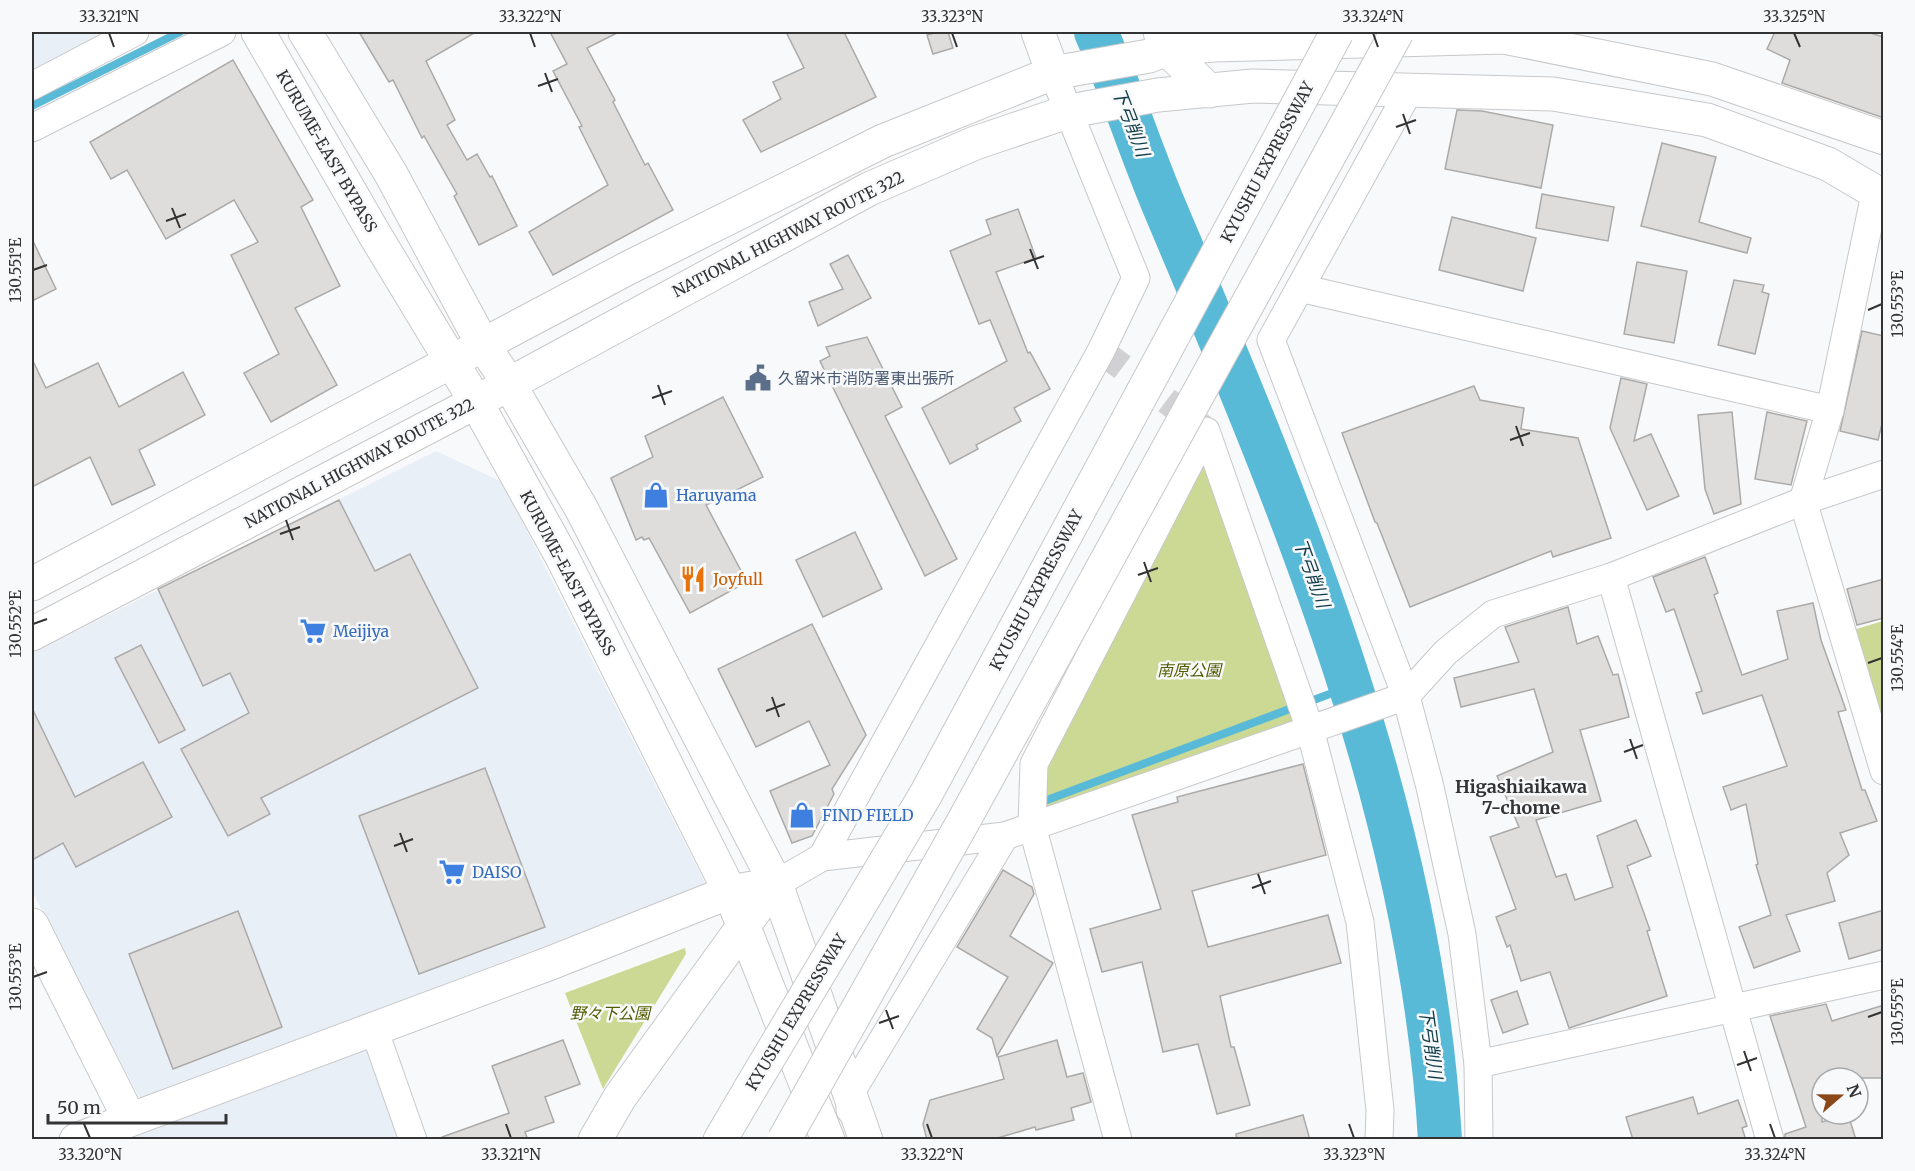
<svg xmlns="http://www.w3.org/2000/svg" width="1915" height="1171" viewBox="0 0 1915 1171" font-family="Merriweather,'Noto Sans JP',serif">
<rect width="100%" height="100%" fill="#f8f9fb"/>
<g fill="#e9eff7">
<path d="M32 32H118L32 77Z"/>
<path d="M436 451 502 482 706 885 140 1099 32 891V653Z"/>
<path d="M369 1037 407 1140H113Z"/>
</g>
<g fill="#ccd994">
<path d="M1206 431 1310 729 1032 826 1034 764Z"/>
<path d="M1883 621V709L1867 714 1843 633Z"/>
<path d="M685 948 686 954 603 1089 565 993Z"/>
</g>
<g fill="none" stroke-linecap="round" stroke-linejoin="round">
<g stroke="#59bad7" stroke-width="8">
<path d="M32 106 180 32"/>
<path d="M1039 803 1351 686"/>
</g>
<path stroke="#59bad7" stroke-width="44" d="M1096 32C1121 89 1140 149 1164 206 1291 507 1421 809 1440 1140"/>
</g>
<g fill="#dedddb" stroke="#abaaa9" stroke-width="1.5">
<path d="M359 32H476L426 61 455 120 447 125 467 160 477 154 490 177 492 176 517 226 479 245 454 196 457 194 424 136 422 138 393 80 389 82Z"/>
<path d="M550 32H619L587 48 615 100 613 102 645 165 648 163 673 210 553 275 529 232 608 185 579 127 582 126 553 71 567 64Z"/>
<path d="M786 32H844L876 97 761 152 743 120 781 99 773 82 804 68Z"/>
<path d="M938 32H948L953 48 933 54 927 35Z"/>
<path d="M1775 32H1867L1884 37V118L1782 83 1790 60 1767 49Z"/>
<path d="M233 60 313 200 301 207 340 286 295 308 337 385 271 422 244 373 279 354 231 255 258 242 234 200 166 239 127 170 111 179 90 142Z"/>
<path d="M1457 110 1482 111 1553 125 1541 188 1445 169Z"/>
<path d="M1662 143 1716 157 1699 222 1751 238 1747 253 1641 226Z"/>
<path d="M1542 194 1614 207 1608 241 1536 228Z"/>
<path d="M1018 209 1036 258 996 272 1028 353 1030 352 1050 389 1014 408 1021 421 976 445 978 449 950 464 922 408 1007 361 990 320 979 324 950 251 991 234 986 220Z"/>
<path d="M1452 217 1536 238 1523 291 1439 270Z"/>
<path d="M32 239 56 289 32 301Z"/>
<path d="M848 255 871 298 818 326 809 302 843 289 830 264Z"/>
<path d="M1637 262 1687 271 1674 343 1624 334Z"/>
<path d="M1734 280 1764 285 1762 292 1769 294 1755 354 1718 345Z"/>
<path d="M1862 331 1884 336V416L1878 440 1840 431Z"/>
<path d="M867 337 902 407 885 416 957 559 925 576 820 361 830 356 826 347Z"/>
<path d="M32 359 46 388 98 363 119 407 183 372 205 415 139 450 155 485 112 505 90 457 32 487Z"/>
<path d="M1621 378 1647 384 1634 441 1651 434 1679 496 1647 510 1610 428Z"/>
<path d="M1474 386 1480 400 1524 408 1521 429 1578 438 1611 538 1553 557 1551 551 1410 607 1377 523 1375 522 1342 433Z"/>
<path d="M723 397 763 477 706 505 747 582 690 613 649 538 644 540 642 537 636 540 611 478 653 457 645 436Z"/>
<path d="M1732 412 1741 504 1714 514 1705 489 1698 415Z"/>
<path d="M1767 412 1807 421 1791 485 1755 479Z"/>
<path d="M339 500 375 571 410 554 478 688 261 798 270 814 228 836 181 749 249 713 230 673 203 686 158 589Z"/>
<path d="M855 532 882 589 823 617 796 560Z"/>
<path d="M1705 557 1718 593 1714 595 1742 675 1788 659 1777 611 1813 603 1821 640 1846 710 1838 712 1862 790H1865L1877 821 1840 833 1849 855 1827 873 1835 901 1786 915 1800 951 1754 968 1739 927 1771 915 1756 865 1758 864 1746 804 1731 810 1723 787 1787 766 1762 695 1703 714 1696 693 1702 691 1674 609 1666 612 1653 577Z"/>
<path d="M1884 579V618L1857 625 1847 589Z"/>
<path d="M1568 607 1577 644 1598 636 1613 675 1618 674 1629 717 1580 730 1601 801 1536 820 1556 877 1566 874 1575 900 1613 887 1597 836 1636 820 1651 856 1627 866 1650 930 1647 931 1667 996 1569 1028 1550 972 1521 981 1510 945 1507 947 1496 917 1516 909 1490 837 1519 827 1497 776 1553 752 1534 689 1461 707 1454 678 1519 662 1505 627Z"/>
<path d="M812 624 866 735 832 789 834 794 812 836 792 843 770 791 830 765 809 721 756 747 718 669Z"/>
<path d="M141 645 185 730 159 743 115 658Z"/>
<path d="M32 708 75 797 143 762 172 817 76 867 63 843 32 860Z"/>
<path d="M1303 764 1326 855 1192 891 1208 947 1328 915 1341 963 1220 996 1231 1047H1234L1250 1105 1217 1114 1198 1044 1163 1052 1142 962 1102 972 1090 929 1161 909 1132 815 1178 802 1177 797Z"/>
<path d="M485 768 545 927 419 974 359 816Z"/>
<path d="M1003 870 1032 887 1034 894 1010 936 1053 963 997 1056 992 1038 977 1029 1008 977 957 947Z"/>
<path d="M1884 910V949L1849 959 1839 923Z"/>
<path d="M238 911 282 1027 173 1069 129 954Z"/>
<path d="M1517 991 1528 1024 1503 1033 1491 1000Z"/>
<path d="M1826 1004 1832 1021 1884 1005V1078H1822V1122L1848 1114 1856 1140H1785V1134L1806 1127 1770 1016Z"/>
<path d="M563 1040 580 1084 545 1097 554 1122 525 1132 528 1140H442V1137L509 1113 492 1066Z"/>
<path d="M1057 1040 1067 1077 1083 1073 1091 1102 1071 1108 1074 1120 1036 1130 1035 1127 991 1140H927L923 1124 930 1100 1004 1079 998 1057Z"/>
<path d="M1693 1097 1698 1114 1738 1100 1747 1126 1742 1128 1746 1140H1633L1626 1117Z"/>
<path d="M1303 1115 1310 1140H1237L1236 1134Z"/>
</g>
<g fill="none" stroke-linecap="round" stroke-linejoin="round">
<path stroke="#d1d1d3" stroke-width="27" stroke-dasharray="27 14" stroke-linecap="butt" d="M1101 351 1203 428"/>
<g stroke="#c7c8ca" stroke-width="29">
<g id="minor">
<path d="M32 86 135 32"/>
<path d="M1410 89 1271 340 1406 696 1430 787 1462 934 1478 1064 1479 1140"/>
<path d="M32 128 222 32"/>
<path d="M1875 194 1830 410 1803 501 1884 771"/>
<path d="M1300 288 1830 410"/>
<path d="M1611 577 1770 1140"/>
<path d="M822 857 1005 836"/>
<path d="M776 884 822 857 1101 351 1136 278 1053 73"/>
<path d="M374 1029 413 1140"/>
<path d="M1478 1064 1884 975"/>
<path d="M850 1110V1094L1005 836 1406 696 1446 652 1493 614 1611 577 1803 501 1884 474"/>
<path d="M1118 1140 1032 826 1034 764 1206 431 1310 729 1360 922 1380 1110 1379 1140"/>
</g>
</g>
<g stroke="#c7c8ca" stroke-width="35">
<g id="tertiary">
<path d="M1038 32 1053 73"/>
<path d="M1160 32 1167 49 1209 91"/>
<path d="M32 925 129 1118"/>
<path d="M76 1140 548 964 730 892 776 884"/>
<path d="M595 1140 620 1097 758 906"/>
</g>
</g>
<g stroke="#c7c8ca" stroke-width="35">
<g id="trunk">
<path d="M258 32 375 235 476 402 562 557 730 892 828 1140"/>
<path d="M305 32 391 174 483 345 508 382 581 508 776 884 866 1140"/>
<path d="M32 584 628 268 883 141 1053 73 1149 56 1167 49 1214 45 1504 37 1712 79 1884 138"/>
<path d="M32 634 476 402 869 189 975 143 1070 111 1158 95 1253 86 1553 94 1707 120 1828 164 1884 197"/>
</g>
</g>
<g stroke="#c7c8ca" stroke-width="35">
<path id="motorway" d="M720 1140 750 1089"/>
</g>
<use href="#minor" stroke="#fff" stroke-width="27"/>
<use href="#tertiary" stroke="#fff" stroke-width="33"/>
<use href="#trunk" stroke="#fff" stroke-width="33"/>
<use href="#motorway" stroke="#fff" stroke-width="33"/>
<g stroke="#c7c8ca" stroke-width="35" stroke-linecap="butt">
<g id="motorway-bridge">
<path d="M750 1089 926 794 1337 32"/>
<path d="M784 1140 963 822 1397 32"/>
</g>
</g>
<use href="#motorway-bridge" stroke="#fff" stroke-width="33"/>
</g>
<path fill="none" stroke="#333334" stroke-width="2" d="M109 33 114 47M530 33 535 47M952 33 957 47M1373 33 1378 47M1794 33 1800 47M545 73 552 92M538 86 558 79M1403 114 1410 134M1396 127 1416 120M172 208 180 228M166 221 186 214M1030 249 1038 269M1024 263 1044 256M33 270 47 265M1868 310 1882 304M658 385 665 405M652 398 672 391M1516 426 1523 446M1510 440 1530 433M286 520 293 540M280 534 300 527M1144 562 1151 582M1138 575 1158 568M33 624 47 619M1868 663 1882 658M772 697 779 717M766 711 785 704M1630 739 1637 759M1624 752 1643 745M400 833 407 852M394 846 413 839M1258 874 1265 894M1252 888 1271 881M33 977 47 972M886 1010 893 1029M1868 1017 1882 1012M879 1023 899 1016M1744 1051 1751 1071M1737 1065 1757 1058M84 1124 90 1138M506 1124 511 1138M927 1124 932 1138M1349 1124 1354 1138M1770 1124 1775 1138"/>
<defs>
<g id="civic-bare" transform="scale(2.07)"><path d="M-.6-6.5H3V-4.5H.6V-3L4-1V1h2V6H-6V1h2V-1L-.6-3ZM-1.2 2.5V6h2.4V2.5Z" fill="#5c6f8a" stroke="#f8f9fb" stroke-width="2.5" paint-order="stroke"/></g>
<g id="shop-bare" transform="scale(2.07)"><path d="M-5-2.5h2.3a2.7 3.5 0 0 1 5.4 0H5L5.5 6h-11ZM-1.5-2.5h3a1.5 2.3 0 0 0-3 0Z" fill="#3f7fe0" stroke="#f8f9fb" stroke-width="2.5" paint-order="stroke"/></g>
<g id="restaurant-bare" transform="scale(2.07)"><path d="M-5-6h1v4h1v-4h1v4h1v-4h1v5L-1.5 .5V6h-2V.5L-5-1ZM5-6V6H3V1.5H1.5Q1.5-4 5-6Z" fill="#e8710a" stroke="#f8f9fb" stroke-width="2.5" paint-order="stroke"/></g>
<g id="supermarket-bare" transform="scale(2.07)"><path d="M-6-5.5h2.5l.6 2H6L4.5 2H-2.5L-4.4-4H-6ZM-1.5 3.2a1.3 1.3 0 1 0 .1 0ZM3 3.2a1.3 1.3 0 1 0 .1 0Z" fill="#3f7fe0" stroke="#f8f9fb" stroke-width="2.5" paint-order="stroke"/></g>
</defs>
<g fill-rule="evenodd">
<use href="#civic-bare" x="758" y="378"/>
<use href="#shop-bare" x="656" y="495"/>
<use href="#restaurant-bare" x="693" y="579"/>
<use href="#supermarket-bare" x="313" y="631"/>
<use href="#shop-bare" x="802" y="815"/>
<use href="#supermarket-bare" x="452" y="872"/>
</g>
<g text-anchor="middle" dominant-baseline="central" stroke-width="5" stroke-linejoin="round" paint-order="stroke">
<g font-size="16" fill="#333334" stroke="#f8f9fb">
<text transform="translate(327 151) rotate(60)">KURUME-EAST BYPASS</text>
<text transform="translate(1267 162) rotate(-62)">KYUSHU EXPRESSWAY</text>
<text transform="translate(788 234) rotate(-27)">NATIONAL HIGHWAY ROUTE 322</text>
<text transform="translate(359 463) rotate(-28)">NATIONAL HIGHWAY ROUTE 322</text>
<text transform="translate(568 573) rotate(62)">KURUME-EAST BYPASS</text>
<text transform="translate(1036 590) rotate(-62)">KYUSHU EXPRESSWAY</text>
<text transform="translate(796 1012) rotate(-59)">KYUSHU EXPRESSWAY</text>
</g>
<g font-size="16" fill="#4e5e75" stroke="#f8f9fb" text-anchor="start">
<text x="778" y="378">久留米市消防署東出張所</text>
</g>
<g font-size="16" fill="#366cbe" stroke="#f8f9fb" text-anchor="start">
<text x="676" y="495">Haruyama</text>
<text x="333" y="631">Meijiya</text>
<text x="822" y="815">FIND FIELD</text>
<text x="472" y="872">DAISO</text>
</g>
<g font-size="16" fill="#c56008" stroke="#f8f9fb" text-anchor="start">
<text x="713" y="579">Joyfull</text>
</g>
<g font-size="16" font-style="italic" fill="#525c00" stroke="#f8f9fb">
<text x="1189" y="670">南原公園</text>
<text x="610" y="1013">野々下公園</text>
</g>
<g font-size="18" font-style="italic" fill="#103d49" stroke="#f8f9fb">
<text transform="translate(1131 122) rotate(69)">下弓削川</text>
<text transform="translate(1312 573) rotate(70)">下弓削川</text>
<text transform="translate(1431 1043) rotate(82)">下弓削川</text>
</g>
<g font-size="18" font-weight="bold" fill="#333334" stroke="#f8f9fb">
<text x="1521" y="786">Higashiaikawa<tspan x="1521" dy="21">7-chome</tspan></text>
</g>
</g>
<rect width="1915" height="1171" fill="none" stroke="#f8f9fb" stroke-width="66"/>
<g transform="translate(1840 1096) rotate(70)"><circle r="28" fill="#f8f9fb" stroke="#a9aaab" stroke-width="1.5"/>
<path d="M0-4.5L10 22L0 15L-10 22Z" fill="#8a4818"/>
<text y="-9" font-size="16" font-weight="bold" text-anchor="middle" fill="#333334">N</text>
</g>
<path d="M48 1114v9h178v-9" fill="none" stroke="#333334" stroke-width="3"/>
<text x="57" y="1114" font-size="18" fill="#333334" stroke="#f8f9fb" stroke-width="4.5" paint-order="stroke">50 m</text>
<rect x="33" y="33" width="1849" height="1105" fill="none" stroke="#333334" stroke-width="2"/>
<g font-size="15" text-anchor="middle" fill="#333334">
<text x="109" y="22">33.321°N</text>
<text x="530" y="22">33.322°N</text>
<text x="952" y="22">33.323°N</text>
<text x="1373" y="22">33.324°N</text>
<text x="1794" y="22">33.325°N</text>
<text transform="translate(16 270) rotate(-90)" y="5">130.551°E</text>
<text transform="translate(1898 304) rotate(-90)" y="5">130.553°E</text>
<text transform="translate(16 624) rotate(-90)" y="5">130.552°E</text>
<text transform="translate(1898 658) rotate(-90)" y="5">130.554°E</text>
<text transform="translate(16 977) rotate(-90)" y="5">130.553°E</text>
<text transform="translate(1898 1012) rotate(-90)" y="5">130.555°E</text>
<text x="90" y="1160">33.320°N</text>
<text x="511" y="1160">33.321°N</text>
<text x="932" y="1160">33.322°N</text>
<text x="1354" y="1160">33.323°N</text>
<text x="1775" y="1160">33.324°N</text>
</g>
</svg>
